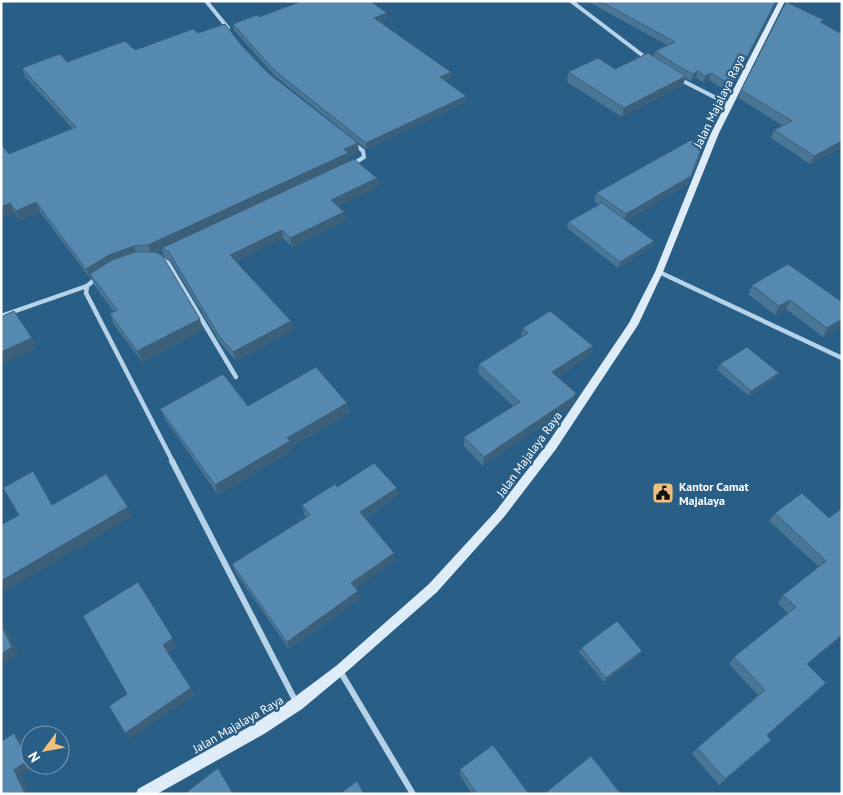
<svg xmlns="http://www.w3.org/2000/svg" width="843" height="795" viewBox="0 0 843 795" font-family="'PT Sans',sans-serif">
<rect width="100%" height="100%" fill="#295e86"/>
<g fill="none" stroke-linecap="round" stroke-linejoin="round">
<g stroke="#b5d2e8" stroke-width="4">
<path d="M206 1 228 28"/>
<path d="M571 1 646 58"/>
<path d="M679 79 730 105"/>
<path d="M353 143 363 151 364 157 353 164"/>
</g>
<g stroke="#b5d2e8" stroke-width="4.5">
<path d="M160 258 168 263 236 377"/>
<path d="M659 272 842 358"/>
<path d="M87 286 86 293 173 462"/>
<path d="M1 316 87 286 98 277"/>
</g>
<g stroke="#b5d2e8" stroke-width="6">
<path d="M172 461 296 702"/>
<path d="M340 671 413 794"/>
</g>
<path fill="#deecf7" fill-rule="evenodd" d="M779 1H785L719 133 663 272 638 325 556 449 504 517 437 592 344 674 302 709 264 734 157 794H136L138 789 254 724 292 699 336 666 429 584 496 511 548 443 629 323 655 272 711 133Z"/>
</g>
<g fill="#4a7696">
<path d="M587 1H776L775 5 730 93 709 80 703 82 696 78 691 81 685 78 683 85 622 117 567 82 568 72 615 69 654 57 655 51 667 45Z"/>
<path d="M387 13V19L380 21 451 78 445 81 466 96V102L366 149 275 76 234 30 233 24 259 17Z"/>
<path d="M823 24 842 34V147L810 164 771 138 774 130 783 126 739 98 741 90Z"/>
<path d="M198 33 242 46 268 73 359 152 348 157V161L377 178 378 187 338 206 344 212 345 221 292 247 283 238 236 262 291 321 293 330 236 361 221 344 171 261 164 257 162 249 156 252 203 330 142 362 114 325 110 314 114 312 94 285 91 277 90 278 40 212 20 220 15 213 1 218 9 154 73 129 25 77 22 68 67 62 135 50Z"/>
<path d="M700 156 688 184 626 221 654 241 652 247 618 268 567 228 568 222 599 205 594 201 596 193Z"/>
<path d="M752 285 842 302 823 337 786 309 775 315 748 294Z"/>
<path d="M523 328 593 346 590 355 557 377 574 402 571 406 483 466 464 446V437L513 406 478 373 479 364 521 337Z"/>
<path d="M720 364 779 373 776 378 749 396 717 370Z"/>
<path d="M347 403 349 413 291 447 292 451 218 495 165 419 160 409Z"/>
<path d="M337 487 397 488V496L365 518 394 553V561L356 588 359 599 289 649 235 572 232 564 306 517 304 514 302 505Z"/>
<path d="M842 508 808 665 826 683 767 736 771 740 765 746 719 785 692 754 697 748 758 695 729 664 734 657 788 613 778 603 783 595 819 567 769 521 775 513 829 518Z"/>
<path d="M581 648 640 655 604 682 579 652Z"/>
<path d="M460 769 529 794H472L460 775Z"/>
</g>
<g fill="#3c607a">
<path d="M776 1 775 5 730 93 732 86Z"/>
<path d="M387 13V19L375 23 374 18Z"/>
<path d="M698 71 696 78 691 81 693 74Z"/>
<path d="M451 72V78L440 83V77Z"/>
<path d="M711 73 709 80 703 82 705 76Z"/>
<path d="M686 76 683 85 622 117 624 108Z"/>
<path d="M466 96V102L366 149V143Z"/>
<path d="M842 141V147L810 164 814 156Z"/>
<path d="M358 143 359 152 348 157V162L162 248V249L151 254 148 245Z"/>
<path d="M702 147 688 184 624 222 626 214Z"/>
<path d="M377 178 378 187 332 209 331 200Z"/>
<path d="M36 202 40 212 20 220 16 211Z"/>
<path d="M10 203 15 213 1 218V207Z"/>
<path d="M344 212 345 221 292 247 290 238Z"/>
<path d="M282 230 283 238 232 264 230 255Z"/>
<path d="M654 241 652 247 618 268 620 262Z"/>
<path d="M134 246 137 256 90 274 91 277 90 278 86 269 109 255Z"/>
<path d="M790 300 786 309 775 315 779 306Z"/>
<path d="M200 319 203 330 142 362 137 351Z"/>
<path d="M842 319V325L823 337 827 328Z"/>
<path d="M291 321 293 330 236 361 233 352Z"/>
<path d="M32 338 37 348 1 365V352Z"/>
<path d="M593 346 590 355 551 381 552 372Z"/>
<path d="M779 373 776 378 749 396 751 391Z"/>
<path d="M576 393 574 402 571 406 483 466 484 457Z"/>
<path d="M347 403 349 413 291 447 292 451 218 495 215 485 287 438Z"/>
<path d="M397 488V496L361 520 360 512Z"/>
<path d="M128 507 133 516 1 594V581Z"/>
<path d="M394 553V561L352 591 351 583Z"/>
<path d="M358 591 359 599 289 649 287 642Z"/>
<path d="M1 618 19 654 1 666Z"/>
<path d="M842 635V637L801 670 807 664Z"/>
<path d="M173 638 177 646 168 652 163 645Z"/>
<path d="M642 651 640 655 604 682 606 678Z"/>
<path d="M826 683 820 690 761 741 767 735Z"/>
<path d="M191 688 195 695 130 739 125 733Z"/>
<path d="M14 733 21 739 30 756V765H35V766L21 775 30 794H25L14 770Z"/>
</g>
<g fill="#5689af" stroke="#3c607a">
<path d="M302 1H370L387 13 374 18 451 72 440 77 466 96 366 143 274 70 233 24 257 15 259 17Z"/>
<path d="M600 1H776L732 86 711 73 705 76 698 71 693 74 678 66 655 51 675 42Z"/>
<path d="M786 2 824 20 820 22 842 34V141L814 156 774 130 792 121 741 90Z"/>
<path d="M225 24 242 46 268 73 358 143 344 149 348 153 148 245 134 246 109 255 86 269 36 202 16 211 10 203 1 207V144L9 154 76 127 22 68 60 54 67 62 125 41 135 50 193 29 198 33Z"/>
<path d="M648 53 686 76 624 108 568 72 598 58 615 69Z"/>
<path d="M691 140 702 147 691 176 626 214 596 193Z"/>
<path d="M354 159 377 178 331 200 344 212 290 238 282 230 230 255 291 321 233 352 219 336 169 252 162 248Z"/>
<path d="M602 203 654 241 620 262 568 222Z"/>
<path d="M135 252H155L162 255 200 319 137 351 110 314 117 310 90 274 112 260Z"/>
<path d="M788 264 842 302V319L827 328 790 300 779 306 752 285Z"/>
<path d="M14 311 32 338 1 352V317Z"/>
<path d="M550 311 593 346 552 372 576 393 573 397 484 457 464 437 520 402 479 364 528 333 523 328Z"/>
<path d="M747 347 779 373 751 391 720 364Z"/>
<path d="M316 367 347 403 287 438 290 441 215 485 160 409 223 374 248 406Z"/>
<path d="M374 463 397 488 360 512 394 553 351 583 358 591 287 642 232 564 310 515 302 505 335 484 337 487Z"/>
<path d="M33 471 52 505 106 474 128 507 1 581V525L19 515 3 488Z"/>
<path d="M802 493 829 518 842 508V635L807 664 826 683 767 735 771 740 725 779 697 748 765 690 734 657 796 607 783 595 826 561 775 513Z"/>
<path d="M138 582 173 638 163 645 191 688 125 733 109 706 127 694 83 616Z"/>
<path d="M617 621 642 651 606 678 581 648Z"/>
<path d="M1 625 12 647 1 654Z"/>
<path d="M14 733 28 760 14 770 25 794H1V742Z"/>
<path d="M493 745 529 794H477L460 769Z"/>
<path d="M591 756 621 794H544Z"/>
<path d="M218 768 233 794H184Z"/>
<path d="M357 781 364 794H340Z"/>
</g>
<defs>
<g id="civic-square" transform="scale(1.125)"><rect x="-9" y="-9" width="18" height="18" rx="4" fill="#efbf7c" stroke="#295e86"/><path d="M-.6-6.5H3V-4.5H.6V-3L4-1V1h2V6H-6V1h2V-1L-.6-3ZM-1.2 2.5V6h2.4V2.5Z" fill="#111"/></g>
</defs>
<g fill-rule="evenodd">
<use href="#civic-square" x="663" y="493"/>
</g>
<g text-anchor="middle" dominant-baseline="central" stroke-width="4.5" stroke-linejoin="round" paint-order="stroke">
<g font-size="12" fill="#fff" stroke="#295e86">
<text transform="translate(719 101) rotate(-64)">Jalan Majalaya Raya</text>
<text transform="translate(529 454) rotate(-54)">Jalan Majalaya Raya</text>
<text transform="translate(238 724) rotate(-30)">Jalan Majalaya Raya</text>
</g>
<g font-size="12" font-weight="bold" fill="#fff" stroke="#295e86" text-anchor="start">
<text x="679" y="486">Kantor Camat<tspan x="679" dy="14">Majalaya</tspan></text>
</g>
</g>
<rect width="843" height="795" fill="none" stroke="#ffffff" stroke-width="5"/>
<g transform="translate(45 750) rotate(238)"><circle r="24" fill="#295e86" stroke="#7f9eb6"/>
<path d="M0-4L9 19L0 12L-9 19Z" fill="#efbf7c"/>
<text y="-8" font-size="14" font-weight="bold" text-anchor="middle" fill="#ffffff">N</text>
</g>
</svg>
